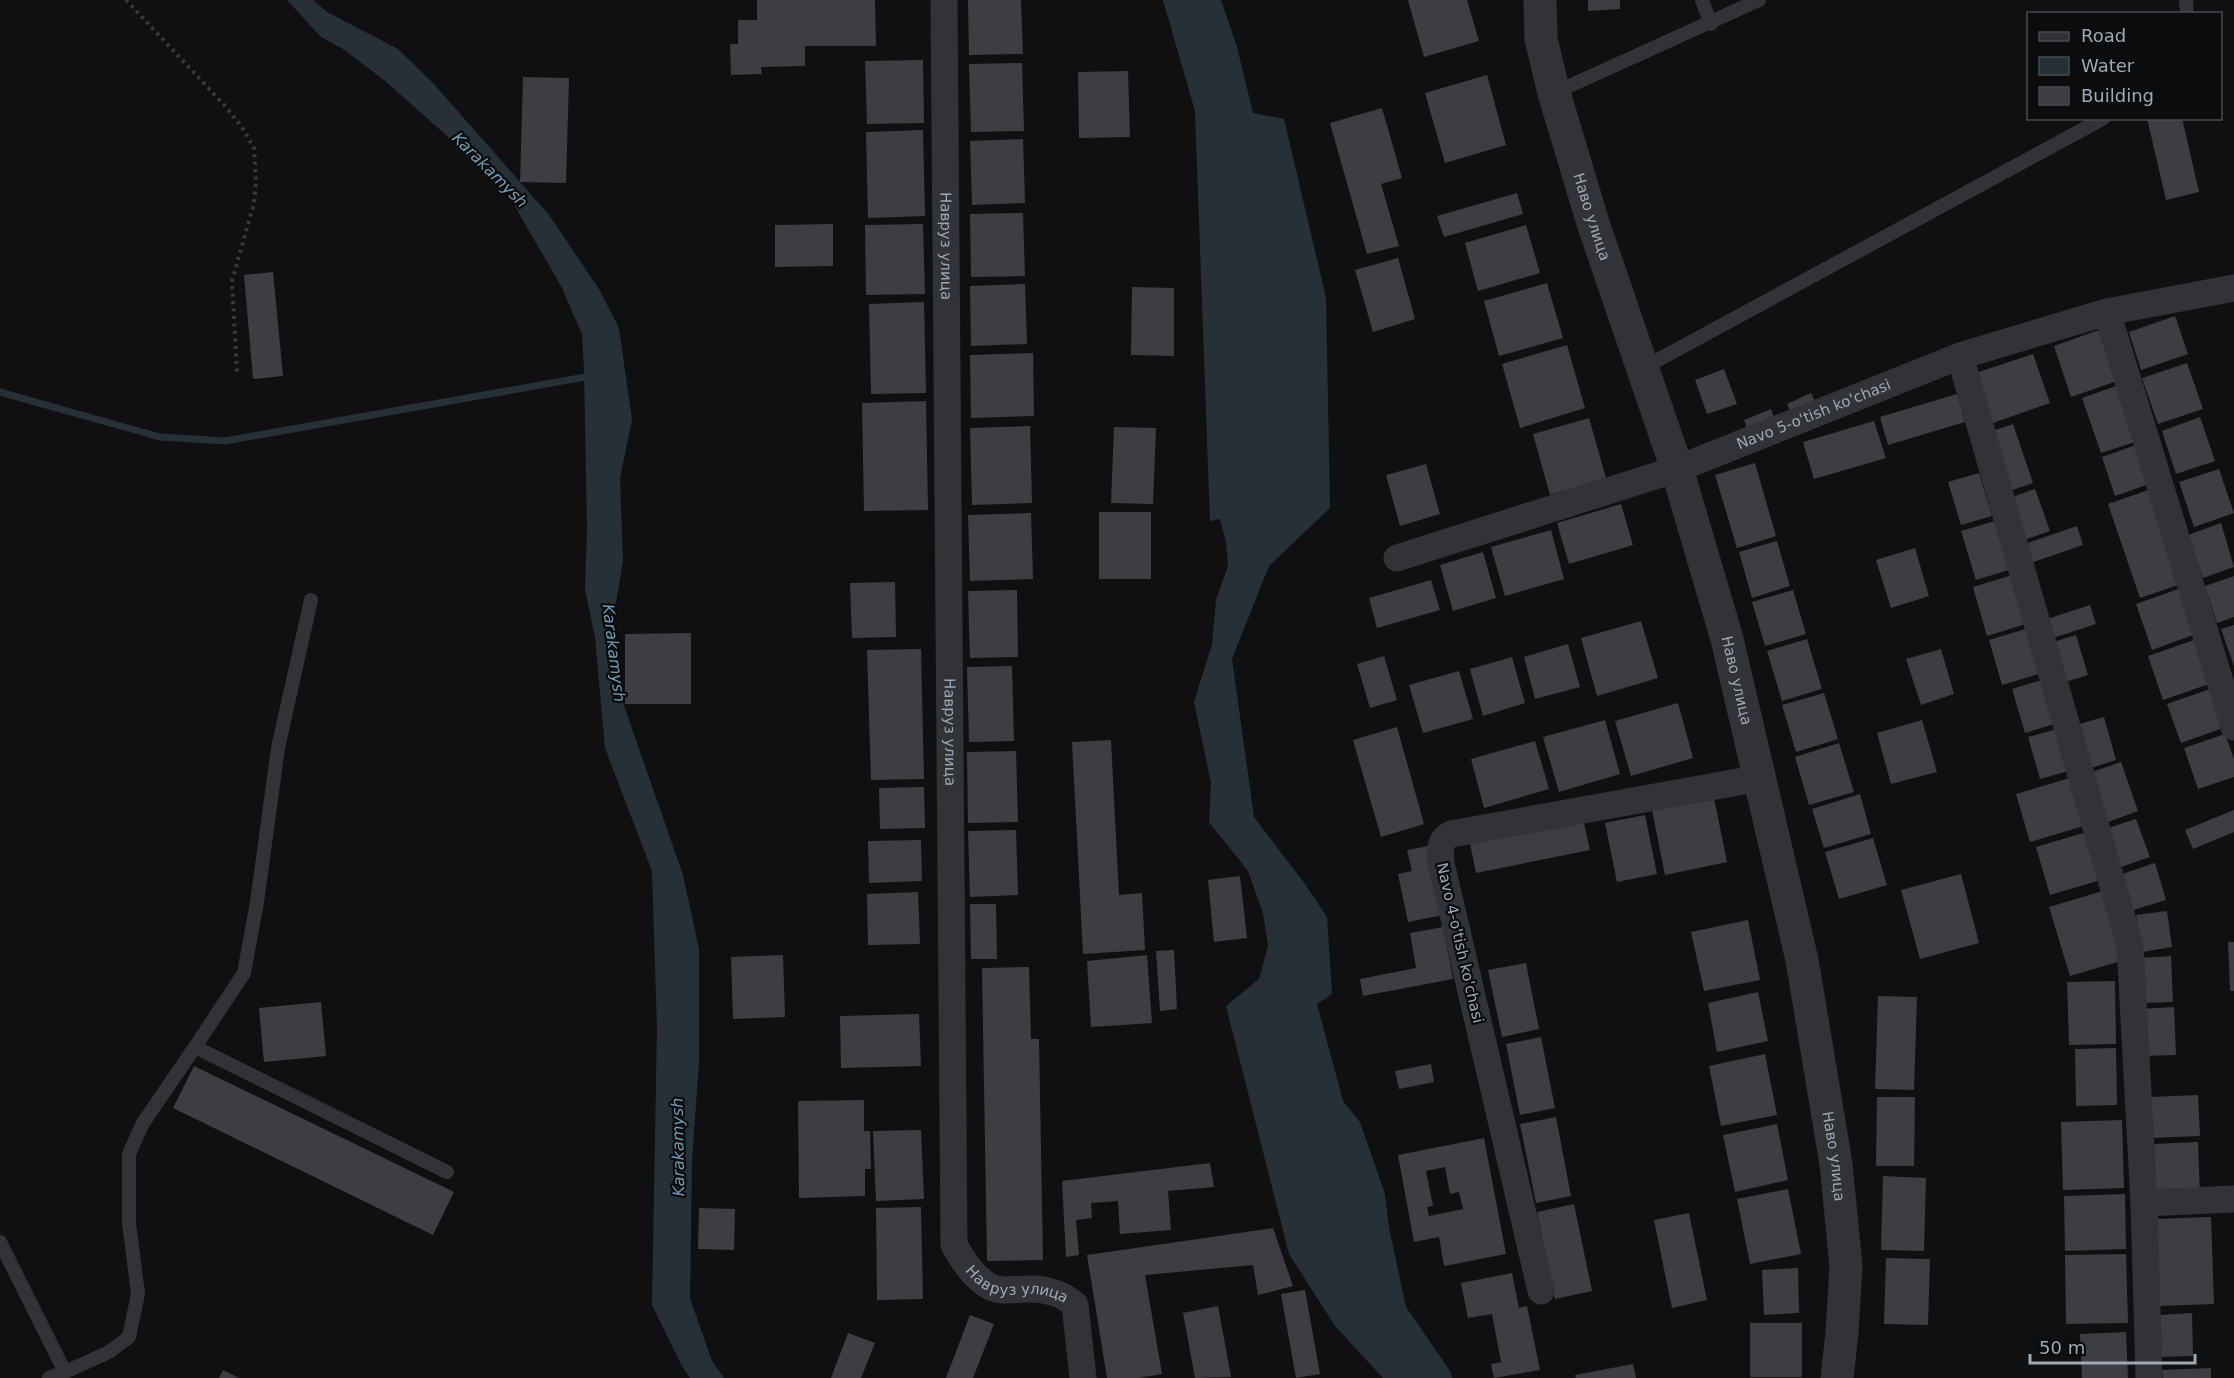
<svg xmlns="http://www.w3.org/2000/svg" width="2234" height="1378" viewBox="0 0 2234 1378" font-family="'DejaVu Sans',sans-serif">
<rect width="100%" height="100%" fill="#101012"/>
<g fill="#263137">
<path d="M287 0H313L327 12 398 49 433 83 549 215 599 289 619 328 632 420 620 478 623 560 613 622 622 700 683 875 699 949V1060L692 1162 690 1298 712 1361 724 1378H690L681 1364 652 1305 657 1028 652 871 605 748 595 637 585 589 587 528 584 370 582 334 561 286 510 198 454 142 384 80 343 49 321 37Z"/>
<path d="M1163 0H1221L1237 47 1253 113 1284 119 1326 298 1330 508 1269 566 1232 659 1254 817 1305 884 1327 917 1332 994 1317 1004 1343 1101 1360 1122 1385 1194 1389 1228 1406 1307 1450 1371 1452 1378H1383L1335 1326 1289 1254 1226 1006 1259 979 1268 946 1263 913 1248 871 1209 822 1211 783 1194 702 1212 644 1216 600 1228 566 1226 542 1220 519 1210 521 1195 111Z"/>
</g>
<g fill="none" stroke-linecap="round" stroke-linejoin="round">
<path stroke="#263137" stroke-width="7" d="M0 392 160 437 225 441 591 376"/>
</g>
<g fill="#3c3e42" fill-rule="evenodd">
<path d="M757 0H875L876 46H805V66L761 67 762 74 731 75 730 44H738V20H757Z"/>
<path d="M968 0H1021L1023 54 969 55Z"/>
<path d="M1408 0H1467L1479 41 1424 57Z"/>
<path d="M1588 0H1620V9L1588 11Z"/>
<path d="M923 60 924 123 867 124 865 61Z"/>
<path d="M1022 63 1024 131 971 132 969 64Z"/>
<path d="M1128 71 1130 137 1079 138 1078 72Z"/>
<path d="M1487 75 1506 145 1445 163 1425 93Z"/>
<path d="M523 77 569 78 566 183 520 182Z"/>
<path d="M1382 108 1402 178 1381 184 1399 246 1367 254 1330 123Z"/>
<path d="M2147 118H2182L2199 192 2166 200Z"/>
<path d="M923 130 925 216 868 218 866 132Z"/>
<path d="M1023 139 1025 203 972 205 970 141Z"/>
<path d="M1517 193 1523 214 1444 237 1437 216Z"/>
<path d="M1023 213 1025 276 971 277 970 214Z"/>
<path d="M833 224V266L775 267V225Z"/>
<path d="M923 224 925 294 866 295 865 225Z"/>
<path d="M1526 225 1540 273 1478 291 1465 243Z"/>
<path d="M1398 258 1415 319 1373 332 1355 270Z"/>
<path d="M273 272 283 376 253 379 244 275Z"/>
<path d="M1547 283 1563 338 1499 356 1484 301Z"/>
<path d="M1025 284 1027 344 971 346 970 286Z"/>
<path d="M1132 287 1174 288V356L1131 355Z"/>
<path d="M924 302 926 393 871 394 869 304Z"/>
<path d="M2175 316 2188 354 2141 370 2129 332Z"/>
<path d="M2099 330 2117 381 2071 397 2054 346Z"/>
<path d="M1567 345 1585 408 1520 428 1502 364Z"/>
<path d="M1033 353 1034 416 971 418 970 355Z"/>
<path d="M2033 354 2050 403 1990 424 1973 374Z"/>
<path d="M2187 363 2203 409 2158 424 2142 378Z"/>
<path d="M1724 369 1737 404 1707 414 1695 380Z"/>
<path d="M2116 386 2135 442 2101 453 2082 398Z"/>
<path d="M1811 393 1816 404 1792 415 1787 404Z"/>
<path d="M1957 394 1965 422 1888 445 1880 417Z"/>
<path d="M926 401 928 510 864 511 862 403Z"/>
<path d="M1771 409 1776 424 1749 434 1744 420Z"/>
<path d="M2200 417 2215 461 2176 474 2162 431Z"/>
<path d="M1589 418 1606 478 1550 495 1533 434Z"/>
<path d="M1874 421 1886 458 1814 479 1803 442Z"/>
<path d="M2013 424 2033 483 2007 492 1987 433Z"/>
<path d="M1030 426 1032 503 972 505 970 428Z"/>
<path d="M1114 427 1156 428 1153 504 1111 503Z"/>
<path d="M2136 445 2149 484 2115 496 2102 457Z"/>
<path d="M1755 463 1776 536 1737 548 1715 475Z"/>
<path d="M1426 464 1440 514 1400 526 1386 475Z"/>
<path d="M2219 469 2234 513 2194 527 2179 482Z"/>
<path d="M1979 473 1992 516 1961 525 1948 482Z"/>
<path d="M2035 489 2050 531 2024 540 2009 498Z"/>
<path d="M2151 489 2184 583 2140 598 2108 504Z"/>
<path d="M1621 504 1633 545 1569 564 1557 523Z"/>
<rect x="1099" y="512" width="52" height="67"/>
<path d="M1031 513 1033 579 970 581 968 515Z"/>
<path d="M1995 521 2009 570 1976 580 1961 531Z"/>
<path d="M2221 523 2234 567 2203 578 2188 535Z"/>
<path d="M2077 526 2083 545 2028 564 2022 545Z"/>
<path d="M1551 530 1564 579 1505 596 1491 547Z"/>
<path d="M1777 541 1790 586 1752 598 1739 552Z"/>
<path d="M1915 548 1929 596 1891 608 1876 560Z"/>
<path d="M1483 552 1496 598 1453 611 1440 565Z"/>
<path d="M2012 575 2026 624 1987 636 1973 587Z"/>
<path d="M2234 576V617L2217 623 2205 586Z"/>
<path d="M1431 580 1440 610 1377 628 1369 598Z"/>
<path d="M895 582 896 637 852 638 850 583Z"/>
<path d="M2181 588 2196 634 2152 650 2136 604Z"/>
<path d="M1017 590 1018 657 970 658 968 591Z"/>
<path d="M1793 590 1806 634 1765 646 1752 602Z"/>
<path d="M2090 605 2096 624 2050 639 2044 620Z"/>
<path d="M1641 621 1658 678 1597 696 1581 638Z"/>
<path d="M2234 625V666L2221 629Z"/>
<path d="M2029 628 2042 673 2002 685 1989 640Z"/>
<path d="M691 633V704H625V634Z"/>
<path d="M2076 635 2088 675 2062 683 2050 643Z"/>
<path d="M1807 639 1822 689 1782 701 1767 651Z"/>
<path d="M2197 639 2212 683 2163 700 2148 656Z"/>
<path d="M1568 644 1580 687 1535 699 1524 657Z"/>
<path d="M921 649 924 779 871 780 867 650Z"/>
<path d="M1941 649 1954 694 1921 705 1906 659Z"/>
<path d="M1384 656 1397 700 1370 708 1357 664Z"/>
<path d="M1512 657 1525 703 1483 716 1470 669Z"/>
<path d="M1012 666 1014 741 969 742 967 667Z"/>
<path d="M1459 671 1473 719 1423 733 1409 685Z"/>
<path d="M2048 678 2061 722 2025 733 2012 689Z"/>
<path d="M2210 689 2223 728 2181 743 2167 704Z"/>
<path d="M1824 693 1838 739 1796 752 1782 705Z"/>
<path d="M1678 703 1693 758 1631 776 1615 721Z"/>
<path d="M2104 717 2116 760 2085 770 2072 726Z"/>
<path d="M1605 720 1620 774 1559 792 1543 737Z"/>
<path d="M1922 720 1937 772 1891 784 1877 733Z"/>
<path d="M1397 727 1424 824 1381 837 1353 740Z"/>
<path d="M2064 727 2076 769 2040 779 2028 737Z"/>
<path d="M2225 734 2234 759V777L2198 789 2184 748Z"/>
<path d="M1111 740 1119 895 1142 893 1145 950 1083 954 1072 742Z"/>
<path d="M1535 741 1549 789 1484 808 1471 759Z"/>
<path d="M1839 743 1854 792 1809 805 1795 757Z"/>
<path d="M1016 751 1018 822 968 823 967 752Z"/>
<path d="M2121 762 2138 811 2100 825 2083 775Z"/>
<path d="M2073 777 2087 825 2030 842 2016 794Z"/>
<path d="M924 787 925 828 880 829 879 788Z"/>
<path d="M1860 794 1871 834 1824 848 1812 809Z"/>
<path d="M1714 798 1727 862 1665 875 1652 810Z"/>
<path d="M2234 810V832L2193 849 2185 830Z"/>
<path d="M1645 815 1657 874 1617 882 1605 823Z"/>
<path d="M1583 819 1590 850 1476 873 1470 843Z"/>
<path d="M2136 819 2150 857 2118 868 2105 829Z"/>
<path d="M1016 830 1018 895 970 897 968 831Z"/>
<path d="M2090 831 2104 879 2050 895 2036 847Z"/>
<path d="M1873 838 1887 885 1839 899 1825 852Z"/>
<path d="M921 840 922 881 869 883 868 841Z"/>
<path d="M1429 846 1443 915 1408 922 1398 874 1412 871 1407 850Z"/>
<path d="M2155 863 2166 900 2133 910 2122 874Z"/>
<path d="M1961 874 1979 943 1920 959 1901 890Z"/>
<path d="M1240 876 1247 938 1214 942 1208 880Z"/>
<path d="M2103 891 2124 960 2070 976 2049 907Z"/>
<path d="M918 892 920 944 868 945 867 894Z"/>
<path d="M970 904H996L997 959H971Z"/>
<path d="M2167 911 2172 947 2142 952 2136 915Z"/>
<path d="M1748 920 1760 980 1704 991 1691 932Z"/>
<path d="M1443 927 1453 979 1363 996 1360 979 1416 968 1410 933Z"/>
<path d="M2228 942H2234V991H2230Z"/>
<path d="M1174 950 1177 1009 1160 1011 1156 951Z"/>
<path d="M783 955 785 1017 733 1019 731 957Z"/>
<path d="M1147 955 1152 1023 1091 1027 1087 961Z"/>
<path d="M2171 956 2173 1002 2142 1003 2140 958Z"/>
<path d="M1526 963 1539 1029 1502 1037 1488 970Z"/>
<path d="M1029 967 1031 1039H1039L1043 1260 987 1261 982 968Z"/>
<path d="M2115 981 2116 1044 2069 1045 2067 982Z"/>
<path d="M1758 992 1768 1041 1717 1052 1708 1003Z"/>
<path d="M1878 996 1917 997 1914 1090 1875 1089Z"/>
<path d="M321 1002 326 1056 264 1062 259 1008Z"/>
<path d="M2174 1007 2176 1055 2143 1056 2141 1009Z"/>
<path d="M919 1014 921 1066 841 1068 840 1016Z"/>
<path d="M1541 1037 1555 1108 1520 1115 1506 1044Z"/>
<path d="M2116 1048 2117 1105 2076 1106 2075 1049Z"/>
<path d="M1765 1054 1777 1115 1721 1126 1709 1066Z"/>
<path d="M1431 1064 1434 1082 1399 1089 1395 1071Z"/>
<path d="M194 1066 454 1192 433 1235 173 1108Z"/>
<path d="M2198 1095 2200 1136 2151 1138 2150 1097Z"/>
<path d="M1877 1097H1915L1914 1166H1876Z"/>
<path d="M864 1100V1131H870L871 1169H865V1196L799 1198 798 1101Z"/>
<path d="M1556 1117 1571 1196 1536 1203 1520 1124Z"/>
<path d="M2122 1120 2124 1188 2063 1190 2061 1122Z"/>
<path d="M1777 1124 1788 1180 1735 1192 1723 1135Z"/>
<path d="M921 1130 924 1199 876 1201 873 1131Z"/>
<path d="M1484 1138 1506 1254 1444 1266 1439 1237 1414 1242 1398 1155ZM1445 1167 1450 1194 1459 1192 1463 1209 1429 1216 1427 1207 1433 1206 1426 1171Z"/>
<path d="M2198 1142 2200 1195 2156 1197 2154 1144Z"/>
<path d="M1210 1163 1214 1187 1168 1191 1171 1230 1120 1234 1118 1201 1091 1203 1092 1218 1076 1220 1079 1255 1066 1257 1062 1181Z"/>
<path d="M1883 1176 1926 1178 1924 1251 1881 1250Z"/>
<path d="M1788 1189 1801 1254 1750 1264 1737 1199Z"/>
<path d="M2125 1194 2126 1249 2065 1251 2064 1196Z"/>
<path d="M1574 1204 1592 1291 1555 1299 1537 1212Z"/>
<path d="M921 1207 923 1299 877 1300 876 1208Z"/>
<path d="M699 1208 735 1209 734 1250 698 1249Z"/>
<path d="M1689 1213 1707 1300 1672 1308 1654 1220Z"/>
<path d="M2211 1217 2214 1304 2158 1306 2155 1219Z"/>
<path d="M1273 1228 1293 1286 1258 1295 1253 1265 1145 1275 1162 1374 1138 1378H1107L1087 1255Z"/>
<path d="M2126 1254 2128 1323 2066 1324 2065 1255Z"/>
<path d="M1886 1258 1930 1259 1928 1325 1884 1324Z"/>
<path d="M1798 1268 1799 1313 1764 1315 1762 1270Z"/>
<path d="M1512 1273 1519 1308 1527 1306 1540 1370 1494 1378 1491 1364 1501 1362 1492 1314 1468 1318 1461 1283Z"/>
<path d="M1305 1290 1320 1374 1296 1378 1281 1294Z"/>
<path d="M1218 1306 1231 1377 1195 1378 1183 1313Z"/>
<path d="M2192 1313 2193 1356 2161 1357 2160 1315Z"/>
<path d="M970 1315 994 1324 973 1378H946Z"/>
<rect x="1750" y="1323" width="52" height="54"/>
<path d="M2126 1332 2128 1378H2082L2080 1334Z"/>
<path d="M848 1333 875 1343 861 1378H831Z"/>
<path d="M1633 1364 1636 1378H1576L1575 1375Z"/>
<path d="M2211 1368V1378H2163L2162 1370Z"/>
<path d="M223 1370 239 1378H219Z"/>
</g>
<g fill="none" stroke-linecap="round" stroke-linejoin="round">
<path stroke="#373a3e" stroke-width="4" stroke-dasharray="3 4.5" stroke-linecap="butt" d="M126 0 225 106 242 127 254 148 256 182 254 203 232 281 237 373"/>
<g stroke="#313337" stroke-width="14">
<path d="M1702 0 1711 24"/>
<path d="M2186 0 2187 14"/>
<path d="M1554 93 1759 0"/>
<path d="M1643 368 2104 118"/>
<path d="M195 1047 244 973 257 902 278 748 311 600"/>
<path d="M0 1242 65 1372 49 1378"/>
<path d="M65 1372 109 1352 129 1337 138 1294 129 1223V1154L143 1123 195 1047 447 1172"/>
</g>
<g stroke="#313337" stroke-width="27">
<path id="s1" d="M944 0 954 1245C963 1260 972 1275 987 1285 999 1293 1014 1289 1028 1289 1044 1288 1064 1294 1075 1305L1083 1378"/>
<path d="M2107 312 2234 727"/>
<path d="M1960 356 2130 945 2144 1203 2149 1378"/>
<path id="s2" d="M1397 558 1677 469 1960 356 2107 312 2234 288"/>
<path d="M2144 1203 2234 1199"/>
<path d="M1541 1291 1441 863C1440 850 1439 840 1451 834L1760 778"/>
</g>
<path stroke="#313337" stroke-width="33" id="s3" d="M1540 0 1541 39 1554 93 1593 223 1677 469 1727 639 1802 960 1836 1164 1846 1266 1842 1333 1837 1378"/>
</g>
<g text-anchor="middle" dominant-baseline="central" stroke-width="4.5" stroke-linejoin="round" paint-order="stroke">
<g font-size="15" fill="#a0a8b4" stroke="#0b0c0d">
<text stroke="none"><textPath href="#s3" startOffset="224">Наво улица</textPath></text>
<text stroke="none"><textPath href="#s1" startOffset="246">Навруз улица</textPath></text>
<text stroke="none"><textPath href="#s2" startOffset="441">Navo 5-o'tish ko'chasi</textPath></text>
<text stroke="none"><textPath href="#s3" startOffset="710">Наво улица</textPath></text>
<text stroke="none"><textPath href="#s1" startOffset="732">Навруз улица</textPath></text>
<text transform="translate(1460 943) rotate(77)">Navo 4-o'tish ko'chasi</text>
<text stroke="none"><textPath href="#s3" startOffset="1196">Наво улица</textPath></text>
<text stroke="none"><textPath href="#s1" startOffset="1326">Навруз улица</textPath></text>
</g>
<g font-size="16" font-style="italic" fill="#729bb4" stroke="#0b0c0d">
<text transform="translate(490 170) rotate(45)">Karakamysh</text>
<text transform="translate(614 653) rotate(83)">Karakamysh</text>
<text transform="translate(678 1147) rotate(-91)">Karakamysh</text>
</g>
</g>
<rect x="2027" y="12" width="195" height="108" fill="#0b0c0d" stroke="#474a50" stroke-width="1.5"/>
<rect x="2039" y="32" width="30" height="9" fill="#313337" stroke="#474a50" stroke-width="1.5"/>
<text x="2081" y="42" font-size="18" fill="#a0a8b4">Road</text>
<rect x="2039" y="57" width="30" height="18" fill="#263137" stroke="#474a50" stroke-width="1.5"/>
<text x="2081" y="72" font-size="18" fill="#a0a8b4">Water</text>
<rect x="2039" y="87" width="30" height="18" fill="#3c3e42" stroke="#474a50" stroke-width="1.5"/>
<text x="2081" y="102" font-size="18" fill="#a0a8b4">Building</text>
<path d="M2030 1354v9h165v-9" fill="none" stroke="#a0a8b4" stroke-width="3"/>
<text x="2039" y="1354" font-size="18" fill="#a0a8b4" stroke="#0b0c0d" stroke-width="4.5" paint-order="stroke">50 m</text>
</svg>
